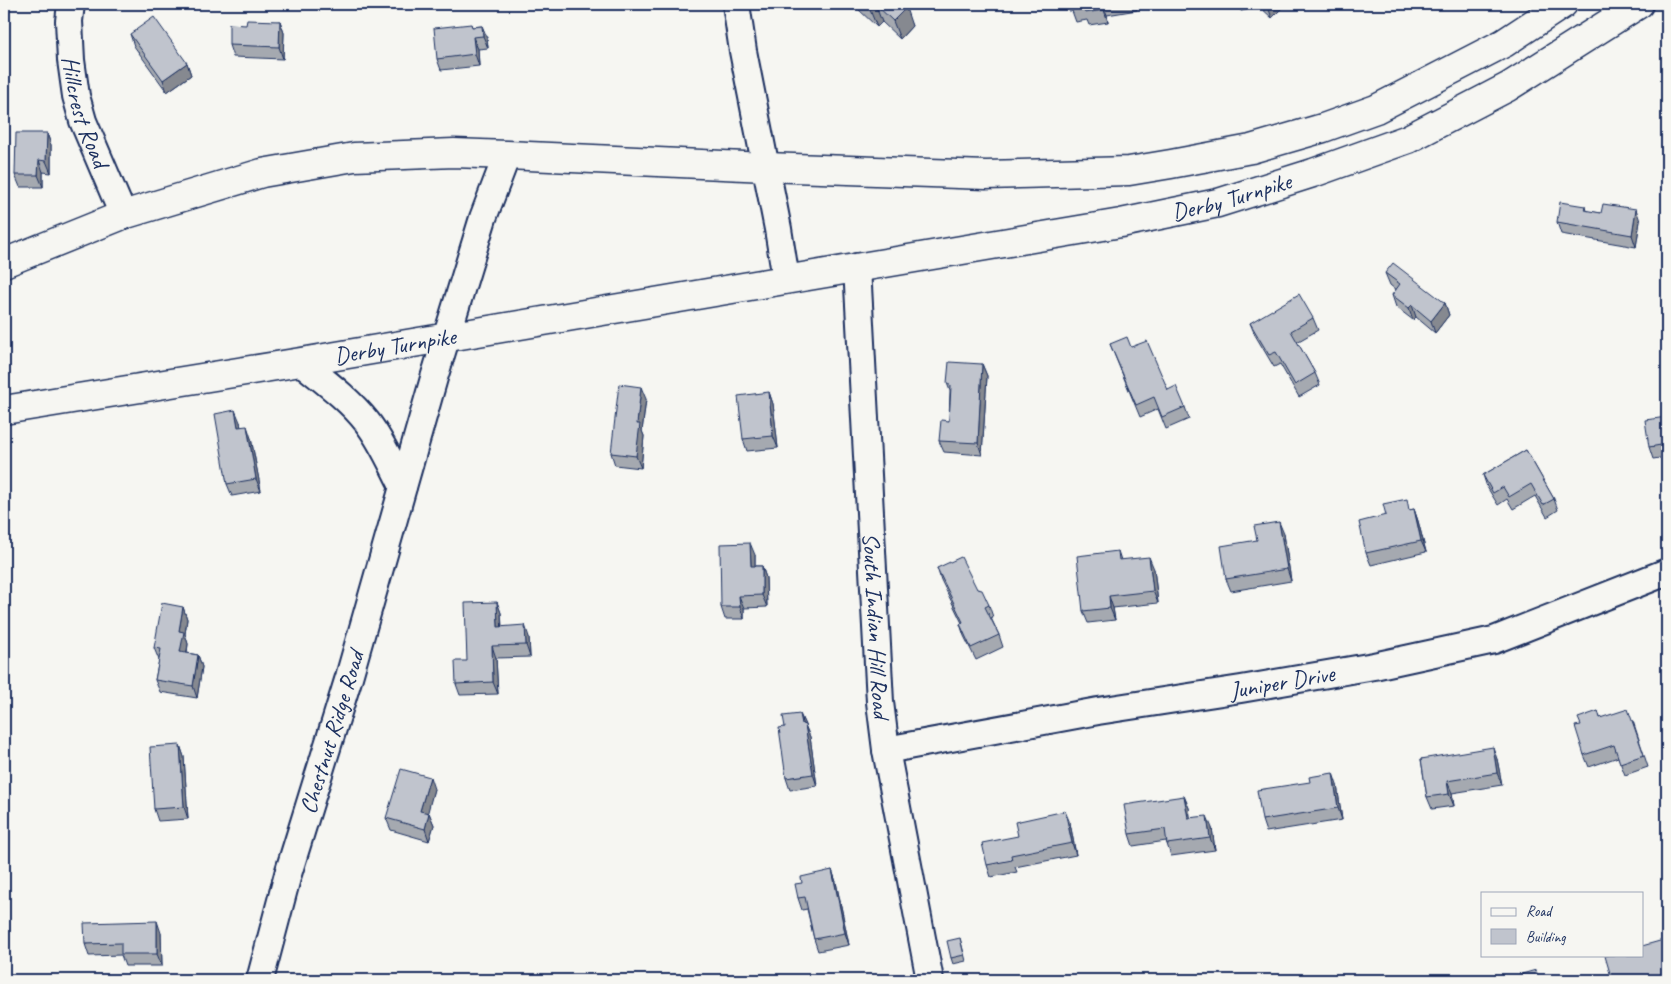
<svg xmlns="http://www.w3.org/2000/svg" width="1671" height="984" viewBox="0 0 1671 984" font-family="Caveat,sans-serif">
<rect width="100%" height="100%" fill="#f6f6f2"/>
<filter id="ink" filterUnits="userSpaceOnUse"><feTurbulence type="fractalNoise" baseFrequency=".02" numOctaves="2"/><feDisplacementMap in="SourceGraphic" scale="10" xChannelSelector="R" yChannelSelector="G"/><feConvolveMatrix kernelMatrix="1 2 1 2 8 2 1 2 1" color-interpolation-filters="sRGB"/></filter>
<g filter="url(#ink)">
<g fill="none" stroke-linecap="round" stroke-linejoin="round">
<g stroke="#1b2f5e" stroke-width="30">
<g id="minor">
<path id="s1" d="M71 4 69 21 71 60 76 96 83 121 123 215"/>
<path d="M736 4 743 51 778 229 786 279"/>
<path id="s2" d="M857 267 880 702 886 750 930 980"/>
<path d="M301 362C323 380 349 399 367 422 382 441 392 465 403 486"/>
<path id="s3" d="M886 750 1098 711 1241 689 1374 666 1494 640 1667 572"/>
<path id="s4" d="M260 980 288 874 349 677 434 378 483 218 507 155"/>
</g>
</g>
<g stroke="#1b2f5e" stroke-width="31">
<g id="highway">
<path d="M4 263 123 215 262 173 354 157 454 153 507 155 766 167 986 175 1129 171 1171 164 1251 149 1323 128 1376 109 1504 43 1563 4"/>
<path id="s5" d="M4 410 301 362 1121 223 1218 203 1313 173 1408 139 1508 87 1639 4"/>
</g>
</g>
<use href="#minor" stroke="#f6f6f2" stroke-width="26"/>
<use href="#highway" stroke="#f6f6f2" stroke-width="28"/>
</g>
<g fill="#a5a9b0" stroke="#1b2f5e">
<path d="M4 4 9 5V16H4Z"/>
<path d="M855 4H902L912 26 900 39 882 22 877 27 857 8Z"/>
<path d="M1066 4H1136L1137 10 1107 15 1108 22 1089 25 1087 20 1076 22 1072 11H1069Z"/>
<path d="M1238 4H1286L1272 18 1260 7 1241 11Z"/>
<path d="M280 21 284 33 283 59 233 57 229 45 246 25Z"/>
<path d="M471 24 472 27 482 26 487 38 488 48 478 49 479 66 441 70 437 59Z"/>
<path d="M130 34 187 63 191 75 167 92 134 46Z"/>
<path d="M47 133 51 145V173L43 172V187H20L15 175Z"/>
<path d="M1585 206 1586 211 1601 213 1640 221 1636 247 1561 234 1557 222Z"/>
<path d="M1385 273 1445 303 1449 315 1435 333 1416 317 1413 320 1396 307 1392 295 1396 290 1390 285Z"/>
<path d="M1313 318 1318 330 1297 342 1315 373 1320 385 1299 397 1280 364 1274 367 1255 335 1250 323Z"/>
<path d="M1110 344 1131 347 1168 390 1185 407 1189 419 1166 429 1158 409 1140 417Z"/>
<path d="M982 364 987 376 982 455 944 452 939 441 949 421 950 391 947 383Z"/>
<path d="M769 392 773 404 778 448 747 451 743 439Z"/>
<path d="M646 399 642 431 644 436 641 468 615 465 611 453Z"/>
<path d="M1667 417V457L1653 459 1649 447Z"/>
<path d="M240 422V427L251 438 261 491 232 496 227 484Z"/>
<path d="M1526 450 1554 499 1558 510 1547 517 1535 496 1513 509 1507 499 1498 505 1487 487 1483 475Z"/>
<path d="M1414 509 1418 521 1426 552 1371 565 1366 553 1410 510Z"/>
<path d="M1284 534 1291 581 1231 591 1226 579 1257 540Z"/>
<path d="M1118 551 1121 560 1154 569 1158 603 1113 608 1115 620 1088 623 1083 611Z"/>
<path d="M755 555V566H762L766 578 767 607 744 608V619H725L721 607Z"/>
<path d="M937 568 977 589 989 605 993 617 991 618 999 635 1003 647 976 660 964 636 960 624 962 623 941 580Z"/>
<path d="M497 602 501 613 502 626 529 637 530 657 496 658 498 694 460 695 456 684Z"/>
<path d="M183 607 187 619 185 634 188 644 187 653 198 655 202 667 197 698 160 692 155 680 159 660 154 648Z"/>
<path d="M1598 711 1600 718 1633 721 1648 767 1625 775 1618 757 1589 767 1584 755 1581 725Z"/>
<path d="M800 714 810 737 817 786 790 790 786 778 785 727Z"/>
<path d="M180 745 184 757 188 819 158 821 154 809Z"/>
<path d="M1421 759H1497L1502 785 1452 793 1454 806 1432 809 1427 797Z"/>
<path d="M1337 785 1342 820 1266 832 1262 820Z"/>
<path d="M434 789 427 812 429 813 434 825 429 841 391 830 386 818Z"/>
<path d="M1184 796 1189 808 1190 818 1212 828 1215 850 1171 856 1166 841 1133 846 1129 834Z"/>
<path d="M1070 823 1076 855 1015 867 1017 872 991 877 987 865 1018 836Z"/>
<path d="M832 870 836 882 849 945 818 951 814 939 807 909 802 910 798 898 802 883Z"/>
<path d="M161 933 162 966H125L121 955 89 956 85 944Z"/>
<path d="M960 938 966 961 953 964 951 958Z"/>
<path d="M1667 939V980H1612Z"/>
</g>
<g fill="#868990" stroke="#1b2f5e">
<path d="M4 4H9V16L5 5Z"/>
<path d="M875 4 882 22 877 27 870 10Z"/>
<path d="M1103 4 1107 15 1108 22 1104 10Z"/>
<path d="M1267 4H1286L1272 18Z"/>
<path d="M906 8 912 26 900 39 893 21Z"/>
<path d="M280 21 284 33 283 59 279 47Z"/>
<path d="M482 26 487 38 488 48 483 36Z"/>
<path d="M473 37 478 49 479 66 475 54Z"/>
<path d="M187 63 191 75 167 92 163 80Z"/>
<path d="M47 133 51 145V173L46 161Z"/>
<path d="M39 160 43 172V187L38 175Z"/>
<path d="M1636 209 1640 221 1636 247 1632 235Z"/>
<path d="M1445 303 1449 315 1435 333 1431 321Z"/>
<path d="M1412 305 1416 317 1413 320 1409 308Z"/>
<path d="M982 364 987 376 982 455 978 443Z"/>
<path d="M641 387 646 399 642 431 644 436 641 468 636 456 637 424Z"/>
<path d="M769 392 773 404 778 448 773 436Z"/>
<path d="M235 410 240 422 243 439 238 427Z"/>
<path d="M247 426 251 438 261 491 256 479Z"/>
<path d="M1414 509 1418 521 1426 552 1421 541Z"/>
<path d="M1279 522 1284 534 1291 581 1287 569Z"/>
<path d="M750 543 755 555V578L751 566Z"/>
<path d="M1149 557 1154 569 1158 603 1153 591Z"/>
<path d="M762 566 766 578 767 607 762 595Z"/>
<path d="M739 596 744 608V619L740 607Z"/>
<path d="M1109 596 1113 608 1115 620 1110 608Z"/>
<path d="M497 602 501 613 502 638 498 627Z"/>
<path d="M183 607 187 619 185 634 188 644 185 664 180 652 179 631Z"/>
<path d="M525 625 529 637 530 657 526 645Z"/>
<path d="M492 646 496 658 498 694 493 682Z"/>
<path d="M198 655 202 667 197 698 193 686Z"/>
<path d="M800 714 805 725 802 724Z"/>
<path d="M805 725 810 737 817 786 813 774Z"/>
<path d="M180 745 184 757 188 819 184 807Z"/>
<path d="M1493 747 1497 759 1502 785 1497 773Z"/>
<path d="M1333 773 1337 785 1342 820 1338 808Z"/>
<path d="M430 777 434 789 425 823 420 811Z"/>
<path d="M1447 781 1452 793 1454 806 1449 794Z"/>
<path d="M1184 796 1189 808 1192 830 1188 818Z"/>
<path d="M1065 811 1070 823 1076 855 1072 843Z"/>
<path d="M429 813 434 825 429 841 425 829Z"/>
<path d="M1207 816 1212 828 1215 850 1210 838Z"/>
<path d="M832 870 836 882 849 945 845 933Z"/>
<path d="M157 921 161 933 162 966 157 954Z"/>
</g>
<g fill="#c0c4cd" stroke="#1b2f5e">
<path d="M864 4H902L906 8 893 21 875 4 870 10Z"/>
<path d="M1071 4H1103L1104 10 1085 13 1084 8 1072 10Z"/>
<path d="M154 17 187 63 163 80 130 34Z"/>
<path d="M247 20 280 21 279 47 229 45V24L246 25Z"/>
<path d="M471 24 472 27 482 26 483 36 473 37 475 54 437 59 434 28Z"/>
<path d="M16 133H47L46 161 39 160 38 175H15Z"/>
<path d="M1560 202 1585 206 1584 210 1601 213 1603 204 1636 209 1632 235 1557 222Z"/>
<path d="M1393 263 1445 303 1431 321 1412 305 1409 308 1392 295 1400 284 1385 273Z"/>
<path d="M1299 294 1313 318 1291 331 1315 373 1295 385 1276 352 1269 355 1250 323Z"/>
<path d="M1127 337 1131 347 1147 341 1168 390 1176 386 1185 407 1162 417 1154 397 1136 405 1110 344Z"/>
<path d="M949 362 982 364 978 443 939 441 941 420 949 421 951 386 947 383Z"/>
<path d="M619 384 641 387 637 424H640L636 456 611 453Z"/>
<path d="M769 392 773 436 743 439 738 396Z"/>
<path d="M235 410 238 427 247 426 256 479 227 484 215 414Z"/>
<path d="M1667 417V444L1649 447 1645 420Z"/>
<path d="M1526 450 1554 499 1543 505 1531 484 1509 497 1503 487 1493 493 1483 475Z"/>
<path d="M1407 499 1409 510 1414 509 1421 541 1366 553 1359 522 1386 515 1383 504Z"/>
<path d="M1279 522 1287 569 1226 579 1221 546 1257 540 1254 526Z"/>
<path d="M750 543 751 566H762V595L739 596 740 607H721L720 544Z"/>
<path d="M1118 551 1119 560 1149 557 1153 591 1109 596 1110 608 1083 611 1077 556Z"/>
<path d="M961 557 977 589 982 590 989 605 985 607 999 635 971 648 960 624 963 622 937 568Z"/>
<path d="M497 602 498 627 525 625 526 645 492 646 493 682 456 684 455 661H467L465 603Z"/>
<path d="M162 603 183 607 179 631 184 632 180 652 198 655 193 686 155 680 161 649 154 648Z"/>
<path d="M1628 709 1644 755 1620 763 1614 745 1584 755 1575 726 1581 725 1578 718 1598 711 1600 718Z"/>
<path d="M800 714 802 724 805 725 813 774 786 778 779 728 785 727 783 716Z"/>
<path d="M180 745 184 807 154 809 150 747Z"/>
<path d="M1493 747 1497 773 1447 781 1449 794 1427 797 1421 759Z"/>
<path d="M401 769 430 777 420 811 429 813 425 829 386 818Z"/>
<path d="M1333 773 1338 808 1262 820 1257 790 1310 782 1309 777Z"/>
<path d="M1184 796 1188 818 1207 816 1210 838 1167 844 1165 829 1129 834 1124 805Z"/>
<path d="M1065 811 1072 843 1011 855 1012 860 987 865 982 843 1018 836 1015 822Z"/>
<path d="M832 870 845 933 814 939 805 897 798 898 795 884 802 883 801 877Z"/>
<path d="M157 921V954H121V943L85 944 84 923Z"/>
<path d="M960 938 964 955 951 958 947 941Z"/>
<path d="M1667 939V957L1666 958 1667 963V973L1642 980H1612L1605 956 1609 955H1642V946Z"/>
<path d="M1536 970 1539 980H1512L1523 977 1522 974Z"/>
</g>
</g>
<g text-anchor="middle" dominant-baseline="central" stroke-width="4.5" stroke-linejoin="round" paint-order="stroke">
<g font-size="24" fill="#1b2f5e" stroke="#f6f6f2">
<text stroke="none"><textPath href="#s1" startOffset="110">Hillcrest Road</textPath></text>
<text stroke="none"><textPath href="#s5" startOffset="1246">Derby Turnpike</textPath></text>
<text stroke="none"><textPath href="#s5" startOffset="396">Derby Turnpike</textPath></text>
<text stroke="none"><textPath href="#s2" startOffset="359">South Indian Hill Road</textPath></text>
<text stroke="none"><textPath href="#s3" startOffset="402">Juniper Drive</textPath></text>
<text stroke="none"><textPath href="#s4" startOffset="258">Chestnut Ridge Road</textPath></text>
</g>
</g>
<rect width="1671" height="984" fill="none" stroke="#f6f6f2" stroke-width="20"/>
<rect x="10" y="10" width="1651" height="964" fill="none" stroke="#1b2f5e" stroke-width="2" filter="url(#ink)"/>
<rect x="1481" y="892" width="162" height="65" fill="#f6f6f2" stroke="#9ea6b7"/>
<rect x="1491" y="908" width="25" height="8" fill="#f6f6f2" stroke="#9ea6b7"/>
<text x="1526" y="916" font-size="15" fill="#1b2f5e">Road</text>
<rect x="1491" y="929" width="25" height="15" fill="#c0c4cd" stroke="#9ea6b7"/>
<text x="1526" y="942" font-size="15" fill="#1b2f5e">Building</text>
</svg>
